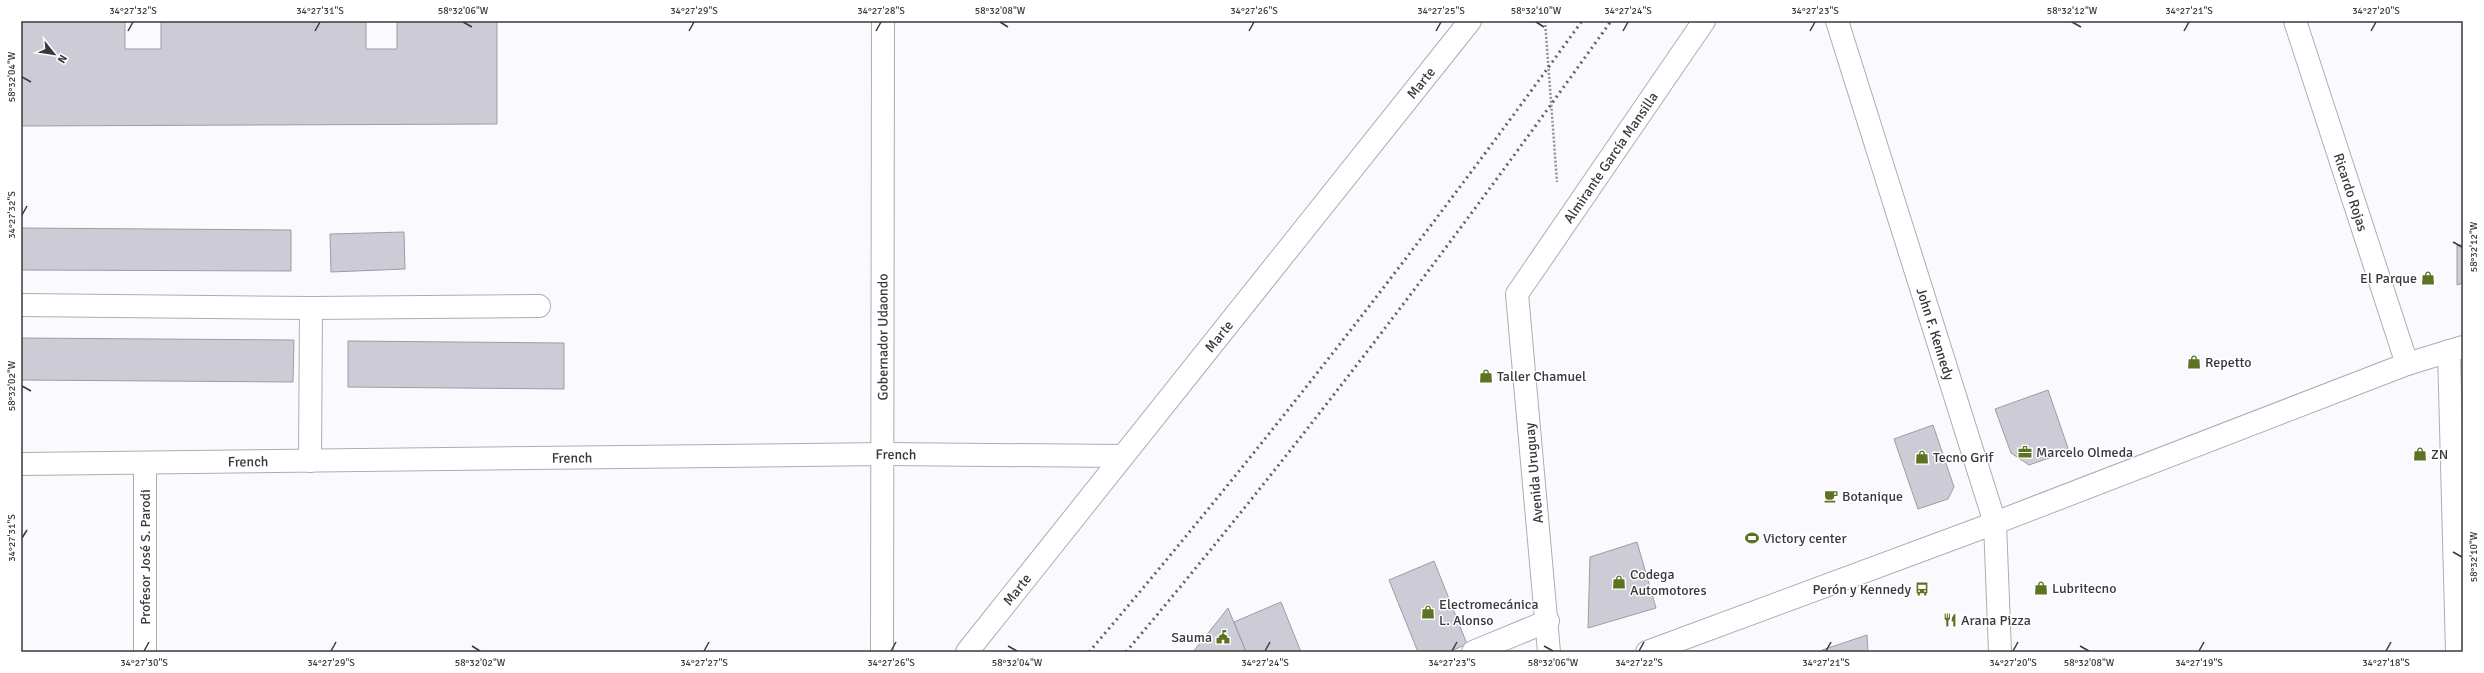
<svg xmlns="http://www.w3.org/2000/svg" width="2484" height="673" viewBox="0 0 2484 673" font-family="Signika,sans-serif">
<rect width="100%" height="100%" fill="#fafafe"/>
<g fill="#cdccd6" stroke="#9d9ca5">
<path d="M21 21H125V49H161V21H366V49H397V21H497V124L21 126Z"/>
<path d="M21 228 291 230V271L21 270Z"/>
<path d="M404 232 405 269 331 272 330 234Z"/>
<path d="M2457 245H2463V283L2457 285Z"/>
<path d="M21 338 294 340 293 382 21 380Z"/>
<path d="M348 341 564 343V389L348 387Z"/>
<path d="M2048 390 2069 451 2029 465 2011 453 1995 409Z"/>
<path d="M1933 425 1954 487 1948 499 1918 509 1894 439Z"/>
<path d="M1637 542 1656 608 1588 628 1590 557Z"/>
<path d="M1434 561 1467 644 1449 652H1418L1389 580Z"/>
<path d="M1281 602 1301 652H1246L1234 622Z"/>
<path d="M1228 608 1246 652H1193Z"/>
<path d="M1867 635 1868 652H1822V650Z"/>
</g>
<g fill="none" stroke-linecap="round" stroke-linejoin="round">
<g stroke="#adacb6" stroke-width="24">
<g id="minor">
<path id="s1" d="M1837 21 1995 523 2000 652"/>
<path id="s2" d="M2295 21 2407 364"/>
<path d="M21 305 311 308 539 306"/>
<path d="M2449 351 2457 652"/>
<path d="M310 461 311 308"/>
<path d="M145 463V652"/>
<path id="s3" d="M21 464 884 454 1122 456"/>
<path id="s4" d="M882 652 883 21"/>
<path d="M1473 652 1548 621"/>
<path id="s5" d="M1549 652 1517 294 1704 21"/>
</g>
</g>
<g stroke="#adacb6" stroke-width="24">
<g id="tertiary">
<path id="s6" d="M967 652 1470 21"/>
</g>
</g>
<g stroke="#adacb6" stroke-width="24">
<path id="secondary" d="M1647 652 1995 523 2407 364 2463 347"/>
</g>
<path stroke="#919195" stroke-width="2.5" stroke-dasharray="2 2" stroke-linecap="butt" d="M1545 21 1557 182"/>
<use href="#minor" stroke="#fff" stroke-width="22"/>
<use href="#tertiary" stroke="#fff" stroke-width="22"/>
<use href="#secondary" stroke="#fff" stroke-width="22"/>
<g stroke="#636367" stroke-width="3" stroke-dasharray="2 4" stroke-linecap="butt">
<path d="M1089 652C1262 449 1426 237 1582 21"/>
<path d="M1126 652C1297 449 1457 237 1611 21"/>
</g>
</g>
<path fill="none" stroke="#39393d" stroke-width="1.5" d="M463 22 472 27M1000 22 1008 27M1536 22 1544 27M2072 22 2081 27M128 31 133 22M315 31 320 22M689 31 694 22M876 31 881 22M1249 31 1254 22M1436 31 1441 22M1623 31 1628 22M1810 31 1815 22M2184 31 2189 22M2371 31 2376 22M22 77 31 82M22 215 27 206M2453 242 2462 247M22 386 31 391M22 538 27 530M2453 552 2462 557M472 646 480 651M1008 646 1017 651M1544 646 1553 651M2080 646 2089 651M144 651 149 642M331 651 336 642M704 651 709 642M891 651 896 642M1265 651 1270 642M1452 651 1457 642M1639 651 1644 642M1826 651 1831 642M2013 651 2018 642M2199 651 2204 642M2386 651 2391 642"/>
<defs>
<g id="shop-bare" transform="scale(1.08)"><path d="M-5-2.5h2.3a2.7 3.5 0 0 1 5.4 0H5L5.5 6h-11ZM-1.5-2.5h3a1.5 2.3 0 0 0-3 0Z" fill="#5d7323" stroke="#fff" stroke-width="2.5" paint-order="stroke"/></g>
<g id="office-bare" transform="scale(1.08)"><path d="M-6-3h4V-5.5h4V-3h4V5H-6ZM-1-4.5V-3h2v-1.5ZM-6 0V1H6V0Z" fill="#5d7323" stroke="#fff" stroke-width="2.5" paint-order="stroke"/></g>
<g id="cafe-bare" transform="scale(1.08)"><path d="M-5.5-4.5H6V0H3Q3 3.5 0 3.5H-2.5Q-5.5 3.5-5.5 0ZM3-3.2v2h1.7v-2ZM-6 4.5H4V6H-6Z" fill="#5d7323" stroke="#fff" stroke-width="2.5" paint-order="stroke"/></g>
<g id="stadium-bare" transform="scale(1.08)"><path d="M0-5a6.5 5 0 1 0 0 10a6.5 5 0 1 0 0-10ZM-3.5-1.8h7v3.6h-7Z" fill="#5d7323" stroke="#fff" stroke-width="2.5" paint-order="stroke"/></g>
<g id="bus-bare" transform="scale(1.08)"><path d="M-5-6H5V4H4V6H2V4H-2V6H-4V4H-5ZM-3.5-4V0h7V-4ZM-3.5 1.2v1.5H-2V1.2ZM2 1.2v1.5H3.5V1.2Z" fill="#5d7323" stroke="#fff" stroke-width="2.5" paint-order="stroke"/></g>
<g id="restaurant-bare" transform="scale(1.08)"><path d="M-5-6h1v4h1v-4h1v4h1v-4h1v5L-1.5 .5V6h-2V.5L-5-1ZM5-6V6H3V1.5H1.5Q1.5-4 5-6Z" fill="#5d7323" stroke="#fff" stroke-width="2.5" paint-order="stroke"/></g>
<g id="civic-bare" transform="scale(1.08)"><path d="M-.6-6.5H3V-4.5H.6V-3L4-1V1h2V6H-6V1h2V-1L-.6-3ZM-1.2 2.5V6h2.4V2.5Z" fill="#5d7323" stroke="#fff" stroke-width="2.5" paint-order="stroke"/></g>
</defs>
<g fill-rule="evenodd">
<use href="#shop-bare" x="2428" y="278"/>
<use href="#shop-bare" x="2194" y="362"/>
<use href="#shop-bare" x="1486" y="376"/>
<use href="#office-bare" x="2025" y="452"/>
<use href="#shop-bare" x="2420" y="454"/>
<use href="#shop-bare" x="1922" y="457"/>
<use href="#cafe-bare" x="1831" y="496"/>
<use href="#stadium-bare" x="1752" y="538"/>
<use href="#shop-bare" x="1619" y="582"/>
<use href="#shop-bare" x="2041" y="588"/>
<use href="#bus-bare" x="1922" y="589"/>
<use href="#shop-bare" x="1428" y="612"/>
<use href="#restaurant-bare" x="1950" y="620"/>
<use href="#civic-bare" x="1223" y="637"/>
</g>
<g text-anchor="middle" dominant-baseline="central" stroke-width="3" stroke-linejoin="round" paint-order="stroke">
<g font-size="14" fill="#39393d" stroke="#fff">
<text stroke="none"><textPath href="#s6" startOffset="728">Marte</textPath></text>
<text stroke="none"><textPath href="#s5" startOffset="525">Almirante García Mansilla</textPath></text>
<text stroke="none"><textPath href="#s2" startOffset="180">Ricardo Rojas</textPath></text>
<text stroke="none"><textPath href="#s1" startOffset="328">John F. Kennedy</textPath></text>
<text stroke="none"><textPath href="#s6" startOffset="404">Marte</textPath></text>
<text stroke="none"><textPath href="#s4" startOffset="315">Gobernador Udaondo</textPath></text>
<text stroke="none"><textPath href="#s3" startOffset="875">French</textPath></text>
<text stroke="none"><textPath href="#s3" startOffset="551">French</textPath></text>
<text stroke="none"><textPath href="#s3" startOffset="227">French</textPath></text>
<text transform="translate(1534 473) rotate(-95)">Avenida Uruguay</text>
<text transform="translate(145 557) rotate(-90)">Profesor José S. Parodi</text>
<text stroke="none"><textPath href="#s6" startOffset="80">Marte</textPath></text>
</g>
<g font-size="14" fill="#39393d" stroke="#fff" text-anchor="start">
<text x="2417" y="278" text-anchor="end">El Parque</text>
<text x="2205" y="362">Repetto</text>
<text x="1497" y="376">Taller Chamuel</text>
<text x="2036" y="452">Marcelo Olmeda</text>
<text x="2431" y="454">ZN</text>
<text x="1933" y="457">Tecno Grif</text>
<text x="1842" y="496">Botanique</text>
<text x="1763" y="538">Victory center</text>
<text x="1630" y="574">Codega<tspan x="1630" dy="16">Automotores</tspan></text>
<text x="2052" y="588">Lubritecno</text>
<text x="1911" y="589" text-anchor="end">Perón y Kennedy</text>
<text x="1439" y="604">Electromecánica<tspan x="1439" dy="16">L. Alonso</tspan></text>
<text x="1961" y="620">Arana Pizza</text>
<text x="1212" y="637" text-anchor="end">Sauma</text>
</g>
</g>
<rect width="2484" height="673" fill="none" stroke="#ffffff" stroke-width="44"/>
<g transform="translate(54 54) rotate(120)" stroke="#ffffff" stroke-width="3" paint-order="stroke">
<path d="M0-3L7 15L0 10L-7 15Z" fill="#39393d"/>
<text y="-6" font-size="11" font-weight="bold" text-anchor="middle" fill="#39393d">N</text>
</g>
<rect x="22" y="22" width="2440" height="629" fill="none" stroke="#39393d" stroke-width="1.5"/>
<g font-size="10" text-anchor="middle" fill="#39393d">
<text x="133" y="14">34°27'32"S</text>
<text x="320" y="14">34°27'31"S</text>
<text x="463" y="14">58°32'06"W</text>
<text x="694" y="14">34°27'29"S</text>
<text x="881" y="14">34°27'28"S</text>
<text x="1000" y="14">58°32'08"W</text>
<text x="1254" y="14">34°27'26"S</text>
<text x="1441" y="14">34°27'25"S</text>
<text x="1536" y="14">58°32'10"W</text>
<text x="1628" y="14">34°27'24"S</text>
<text x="1815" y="14">34°27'23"S</text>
<text x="2072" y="14">58°32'12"W</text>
<text x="2189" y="14">34°27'21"S</text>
<text x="2376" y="14">34°27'20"S</text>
<text transform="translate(11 77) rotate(-90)" y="4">58°32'04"W</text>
<text transform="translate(11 215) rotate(-90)" y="4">34°27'32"S</text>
<text transform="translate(2473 247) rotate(-90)" y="4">58°32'12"W</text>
<text transform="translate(11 386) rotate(-90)" y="4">58°32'02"W</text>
<text transform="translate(11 538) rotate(-90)" y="4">34°27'31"S</text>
<text transform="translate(2473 557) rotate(-90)" y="4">58°32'10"W</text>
<text x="144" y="666">34°27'30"S</text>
<text x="331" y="666">34°27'29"S</text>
<text x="480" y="666">58°32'02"W</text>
<text x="704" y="666">34°27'27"S</text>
<text x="891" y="666">34°27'26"S</text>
<text x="1017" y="666">58°32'04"W</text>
<text x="1265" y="666">34°27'24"S</text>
<text x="1452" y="666">34°27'23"S</text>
<text x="1553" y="666">58°32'06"W</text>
<text x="1639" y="666">34°27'22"S</text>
<text x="1826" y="666">34°27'21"S</text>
<text x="2013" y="666">34°27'20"S</text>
<text x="2089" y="666">58°32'08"W</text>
<text x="2199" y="666">34°27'19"S</text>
<text x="2386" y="666">34°27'18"S</text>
</g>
</svg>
